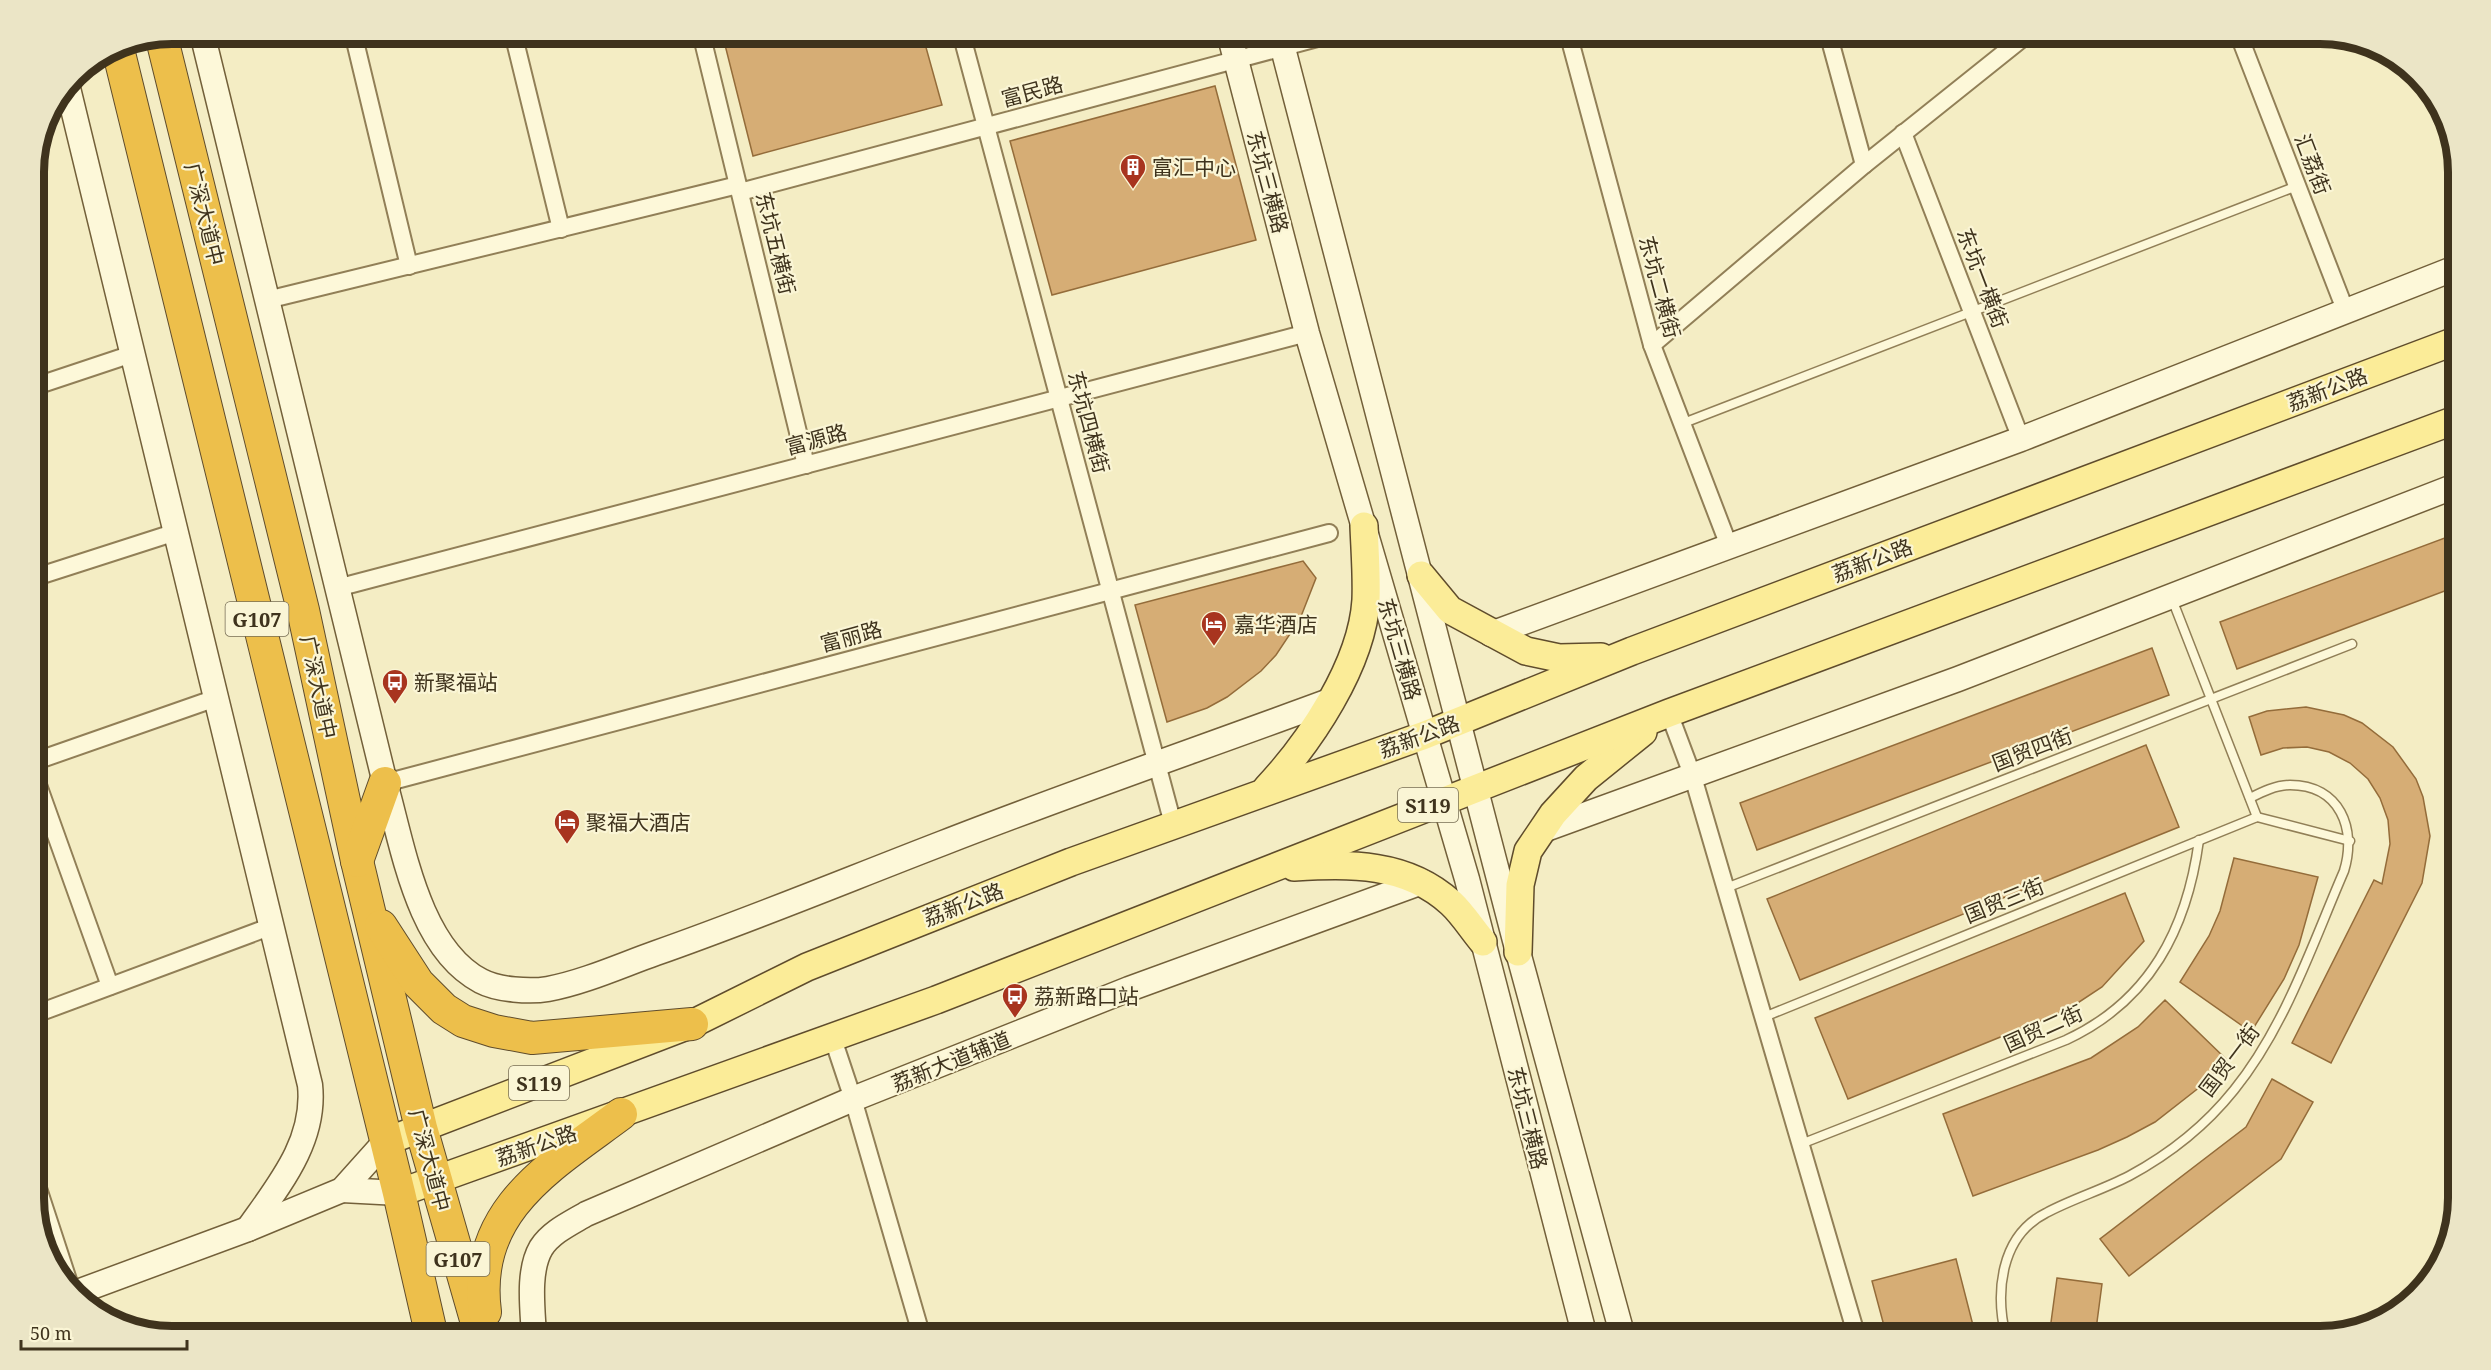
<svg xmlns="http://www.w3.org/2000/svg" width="2491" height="1370" viewBox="0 0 2491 1370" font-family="'Noto Serif','Noto Sans SC',serif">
<rect width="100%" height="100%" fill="#f4edc4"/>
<g fill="#d6ad75" stroke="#946c3a" stroke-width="1.5">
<path d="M722 33H922L942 105 753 156Z"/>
<path d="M1215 86 1256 240 1052 295 1010 141Z"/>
<path d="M2458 533V586L2237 669 2220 622Z"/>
<path d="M1303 561 1316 578 1300 619 1276 655 1261 671 1227 697 1207 708 1167 722 1135 605Z"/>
<path d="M2152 648 2169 695 1757 850 1740 803Z"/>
<path d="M2306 707 2344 715 2362 723 2393 747 2416 779 2423 797 2430 836 2422 883 2331 1063 2292 1043 2374 880 2382 884 2390 844 2388 820 2380 798 2368 779 2350 763 2329 752 2307 747 2283 748 2261 755 2249 717 2267 711Z"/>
<path d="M2146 745 2179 827 1800 980 1767 899Z"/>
<path d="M2234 858 2318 877 2299 945 2284 979 2251 1032 2180 982 2209 936 2220 911Z"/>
<path d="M2125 893 2144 941 2102 987 2067 1010 1848 1099 1815 1018Z"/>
<path d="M2165 1000 2227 1060 2205 1083 2155 1122 2127 1137 2098 1150 1973 1196 1943 1114 2091 1058 2138 1027Z"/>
<path d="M2272 1079 2313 1102 2281 1159 2129 1276 2100 1239 2246 1127Z"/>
<path d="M1956 1259 1976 1337H1887L1872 1281Z"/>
<path d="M2057 1278 2102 1284 2095 1337H2049Z"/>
</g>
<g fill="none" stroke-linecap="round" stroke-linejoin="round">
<g stroke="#917f57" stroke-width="11">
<g id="lane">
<path d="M1681 424 2297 186"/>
<path d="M2172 599 2257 817"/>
<path d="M2257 817 2350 841"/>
<path d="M1726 888 2352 644"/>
<path d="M1764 1017 2257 817"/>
<path d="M1801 1144 2066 1040C2150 1001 2187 929 2199 840"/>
<path d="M2006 1337C1995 1293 2000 1236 2046 1213 2072 1199 2102 1190 2129 1176 2168 1155 2206 1125 2234 1090 2285 1027 2312 945 2344 871 2357 829 2340 785 2290 785 2276 785 2262 792 2250 798"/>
</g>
</g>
<g stroke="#917f57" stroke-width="20">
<g id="street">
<path d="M353 33 409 266"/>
<path d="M513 33 561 229"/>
<path d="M701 33 806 465"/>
<path d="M961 33 1173 824"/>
<path d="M1568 33 1652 345 1729 546"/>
<path d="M1828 33 1864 165"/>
<path d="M2238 33 2346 312"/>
<path d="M1903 133 2021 439"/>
<path d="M740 192 1336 33"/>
<path d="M267 300 738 185"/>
<path d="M1652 345 1864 165 2029 33"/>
<path d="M33 387 132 354"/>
<path d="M33 578 176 532"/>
<path d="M337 588 1307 333"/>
<path d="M1669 713 1693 777 1857 1337"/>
<path d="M33 762 216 698"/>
<path d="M33 771 110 986"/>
<path d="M385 783 1329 533"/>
<path d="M33 1015 272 926"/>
<path d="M833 1039 853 1099 922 1337"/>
<path d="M33 1173 71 1289"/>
</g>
</g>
<g stroke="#73603a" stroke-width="27">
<g id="secondary">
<path d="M202 33 385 783C403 846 418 948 481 981 498 990 530 992 548 989 585 982 622 965 656 953 753 919 847 880 943 843 1071 793 1202 748 1332 700"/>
<path d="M1229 33 1307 333 1467 879 1585 1337"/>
<path d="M1279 33 1518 952 1623 1337"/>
<path d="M67 84 310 1085C316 1141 279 1185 248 1229"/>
<path d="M1491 634 2021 439 2458 267"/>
<path d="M1543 830 1958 679 2458 485"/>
<path d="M342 1190 399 1193"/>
<path d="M75 1293 248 1229 342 1190 385 1142"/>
<path d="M534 1337C533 1311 527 1272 541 1248 551 1232 571 1223 586 1214L853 1099 1129 989 1422 882"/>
</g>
</g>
<g stroke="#5f4c2c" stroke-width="30">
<g id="primary">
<path d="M1421 575 1450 610 1526 651 1559 658 1601 657"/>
<path d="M1267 788C1310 742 1362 665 1366 600 1367 576 1365 551 1364 526"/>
<path d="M1294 867C1350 864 1406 862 1451 903 1463 914 1472 929 1483 942"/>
<path d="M1518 952 1520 885 1528 851 1553 814 1586 778 1643 732"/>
<path d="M385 1142 692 1024 807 967 1071 862 1425 735 1632 651 2458 340"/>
<path d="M399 1193 936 1000 1669 713 2458 419"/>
</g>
</g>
<g stroke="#5f4c2c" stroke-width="34">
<g id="highway">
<path d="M161 35 303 610 357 861 421 1128 481 1337"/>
<path d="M117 45 399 1193 432 1337"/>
<path d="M357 861 385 783"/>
<path d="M381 926 418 983 444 1009 463 1021 494 1031 532 1038 692 1024"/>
<path d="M485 1312C472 1210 550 1167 621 1114"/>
</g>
</g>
<use href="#lane" stroke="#fdf8d9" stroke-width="8"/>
<use href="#street" stroke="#fdf8d9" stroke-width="16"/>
<use href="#secondary" stroke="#fdf8d9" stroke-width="24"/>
<use href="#primary" stroke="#fbec98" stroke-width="27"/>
<use href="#highway" stroke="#edbf4b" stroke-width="32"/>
</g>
<defs>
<g id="building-pin" transform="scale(1.35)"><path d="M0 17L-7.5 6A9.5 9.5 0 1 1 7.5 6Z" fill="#a8341f" stroke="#faf5d5"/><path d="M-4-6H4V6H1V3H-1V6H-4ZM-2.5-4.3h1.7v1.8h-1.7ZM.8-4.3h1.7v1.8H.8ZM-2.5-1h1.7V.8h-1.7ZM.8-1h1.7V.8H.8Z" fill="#fff"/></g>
<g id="hotel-pin" transform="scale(1.35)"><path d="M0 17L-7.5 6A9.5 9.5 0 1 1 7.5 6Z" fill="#a8341f" stroke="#faf5d5"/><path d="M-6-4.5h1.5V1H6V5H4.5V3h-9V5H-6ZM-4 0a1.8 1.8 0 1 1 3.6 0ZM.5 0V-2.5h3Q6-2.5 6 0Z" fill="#fff"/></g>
<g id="bus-pin" transform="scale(1.35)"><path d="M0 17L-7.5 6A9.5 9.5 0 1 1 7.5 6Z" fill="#a8341f" stroke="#faf5d5"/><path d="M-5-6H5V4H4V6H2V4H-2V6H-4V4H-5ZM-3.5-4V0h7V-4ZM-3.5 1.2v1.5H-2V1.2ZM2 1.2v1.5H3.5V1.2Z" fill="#fff"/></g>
</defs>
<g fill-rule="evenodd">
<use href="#building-pin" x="1133" y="167"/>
<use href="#hotel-pin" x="1214" y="624"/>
<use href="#bus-pin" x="395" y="682"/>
<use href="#hotel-pin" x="567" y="822"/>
<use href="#bus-pin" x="1015" y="996"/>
</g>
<g text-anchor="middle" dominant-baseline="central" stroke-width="4.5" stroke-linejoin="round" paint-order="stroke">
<g fill="#faf5d5" stroke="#776d54" stroke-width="1.5">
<rect x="225.5" y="602" width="63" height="34" rx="4.5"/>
<rect x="1398" y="788" width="60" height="34" rx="4.5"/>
<rect x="509" y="1066" width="60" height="34" rx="4.5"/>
<rect x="426.5" y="1242" width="63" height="34" rx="4.5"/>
</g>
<g font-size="20" font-weight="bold" fill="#3f331d">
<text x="257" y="619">G107</text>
<text x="1428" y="805">S119</text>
<text x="539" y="1083">S119</text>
<text x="458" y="1259">G107</text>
</g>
<g font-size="21" fill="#3f331d" stroke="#faf5d5">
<text transform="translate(1032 91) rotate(-15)">富民路</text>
<text transform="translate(2313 164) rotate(69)">汇荔街</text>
<text transform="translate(1268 182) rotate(75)">东坑三横路</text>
<text transform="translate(205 214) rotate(76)">广深大道中</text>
<text transform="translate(776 243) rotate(76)">东坑五横街</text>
<text transform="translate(1983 278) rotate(69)">东坑一横街</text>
<text transform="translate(1660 287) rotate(75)">东坑二横街</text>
<text transform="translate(2327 389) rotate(-21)">荔新公路</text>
<text transform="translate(1089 422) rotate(75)">东坑四横街</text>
<text transform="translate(816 439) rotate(-15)">富源路</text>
<text transform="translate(1872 560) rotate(-21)">荔新公路</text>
<text transform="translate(851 636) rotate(-15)">富丽路</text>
<text transform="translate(1400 649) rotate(74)">东坑三横路</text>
<text transform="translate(319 687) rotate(78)">广深大道中</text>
<text transform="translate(1419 736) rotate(-20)">荔新公路</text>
<text transform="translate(2032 749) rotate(-21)">国贸四街</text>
<text transform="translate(2004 900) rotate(-22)">国贸三街</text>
<text transform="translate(963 904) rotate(-21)">荔新公路</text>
<text transform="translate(2043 1028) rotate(-24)">国贸二街</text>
<text transform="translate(2229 1060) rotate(-53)">国贸一街</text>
<text transform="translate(951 1061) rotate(-22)">荔新大道辅道</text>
<text transform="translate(1528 1118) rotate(76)">东坑三横路</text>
<text transform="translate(536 1145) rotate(-19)">荔新公路</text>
<text transform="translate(430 1160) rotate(75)">广深大道中</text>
</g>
<g font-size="21" fill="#3f331d" stroke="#faf5d5" text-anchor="start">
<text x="1152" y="167">富汇中心</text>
<text x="1234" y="624">嘉华酒店</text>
<text x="414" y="682">新聚福站</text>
<text x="586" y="822">聚福大酒店</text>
<text x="1034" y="996">荔新路口站</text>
</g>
</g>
<path d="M0 0H2491V1370H0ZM172 44H2320A128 128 0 0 1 2448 172V1198A128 128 0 0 1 2320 1326H172A128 128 0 0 1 44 1198V172A128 128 0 0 1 172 44Z" fill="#ebe5c6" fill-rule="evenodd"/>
<path fill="none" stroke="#3f331d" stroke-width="8" d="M172 44H2320A128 128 0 0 1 2448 172V1198A128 128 0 0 1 2320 1326H172A128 128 0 0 1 44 1198V172A128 128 0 0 1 172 44Z"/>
<path d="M21 1340v9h166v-9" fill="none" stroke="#3f331d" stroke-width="3"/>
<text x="30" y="1340" font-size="18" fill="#3f331d" stroke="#faf5d5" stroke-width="4.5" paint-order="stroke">50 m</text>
</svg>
